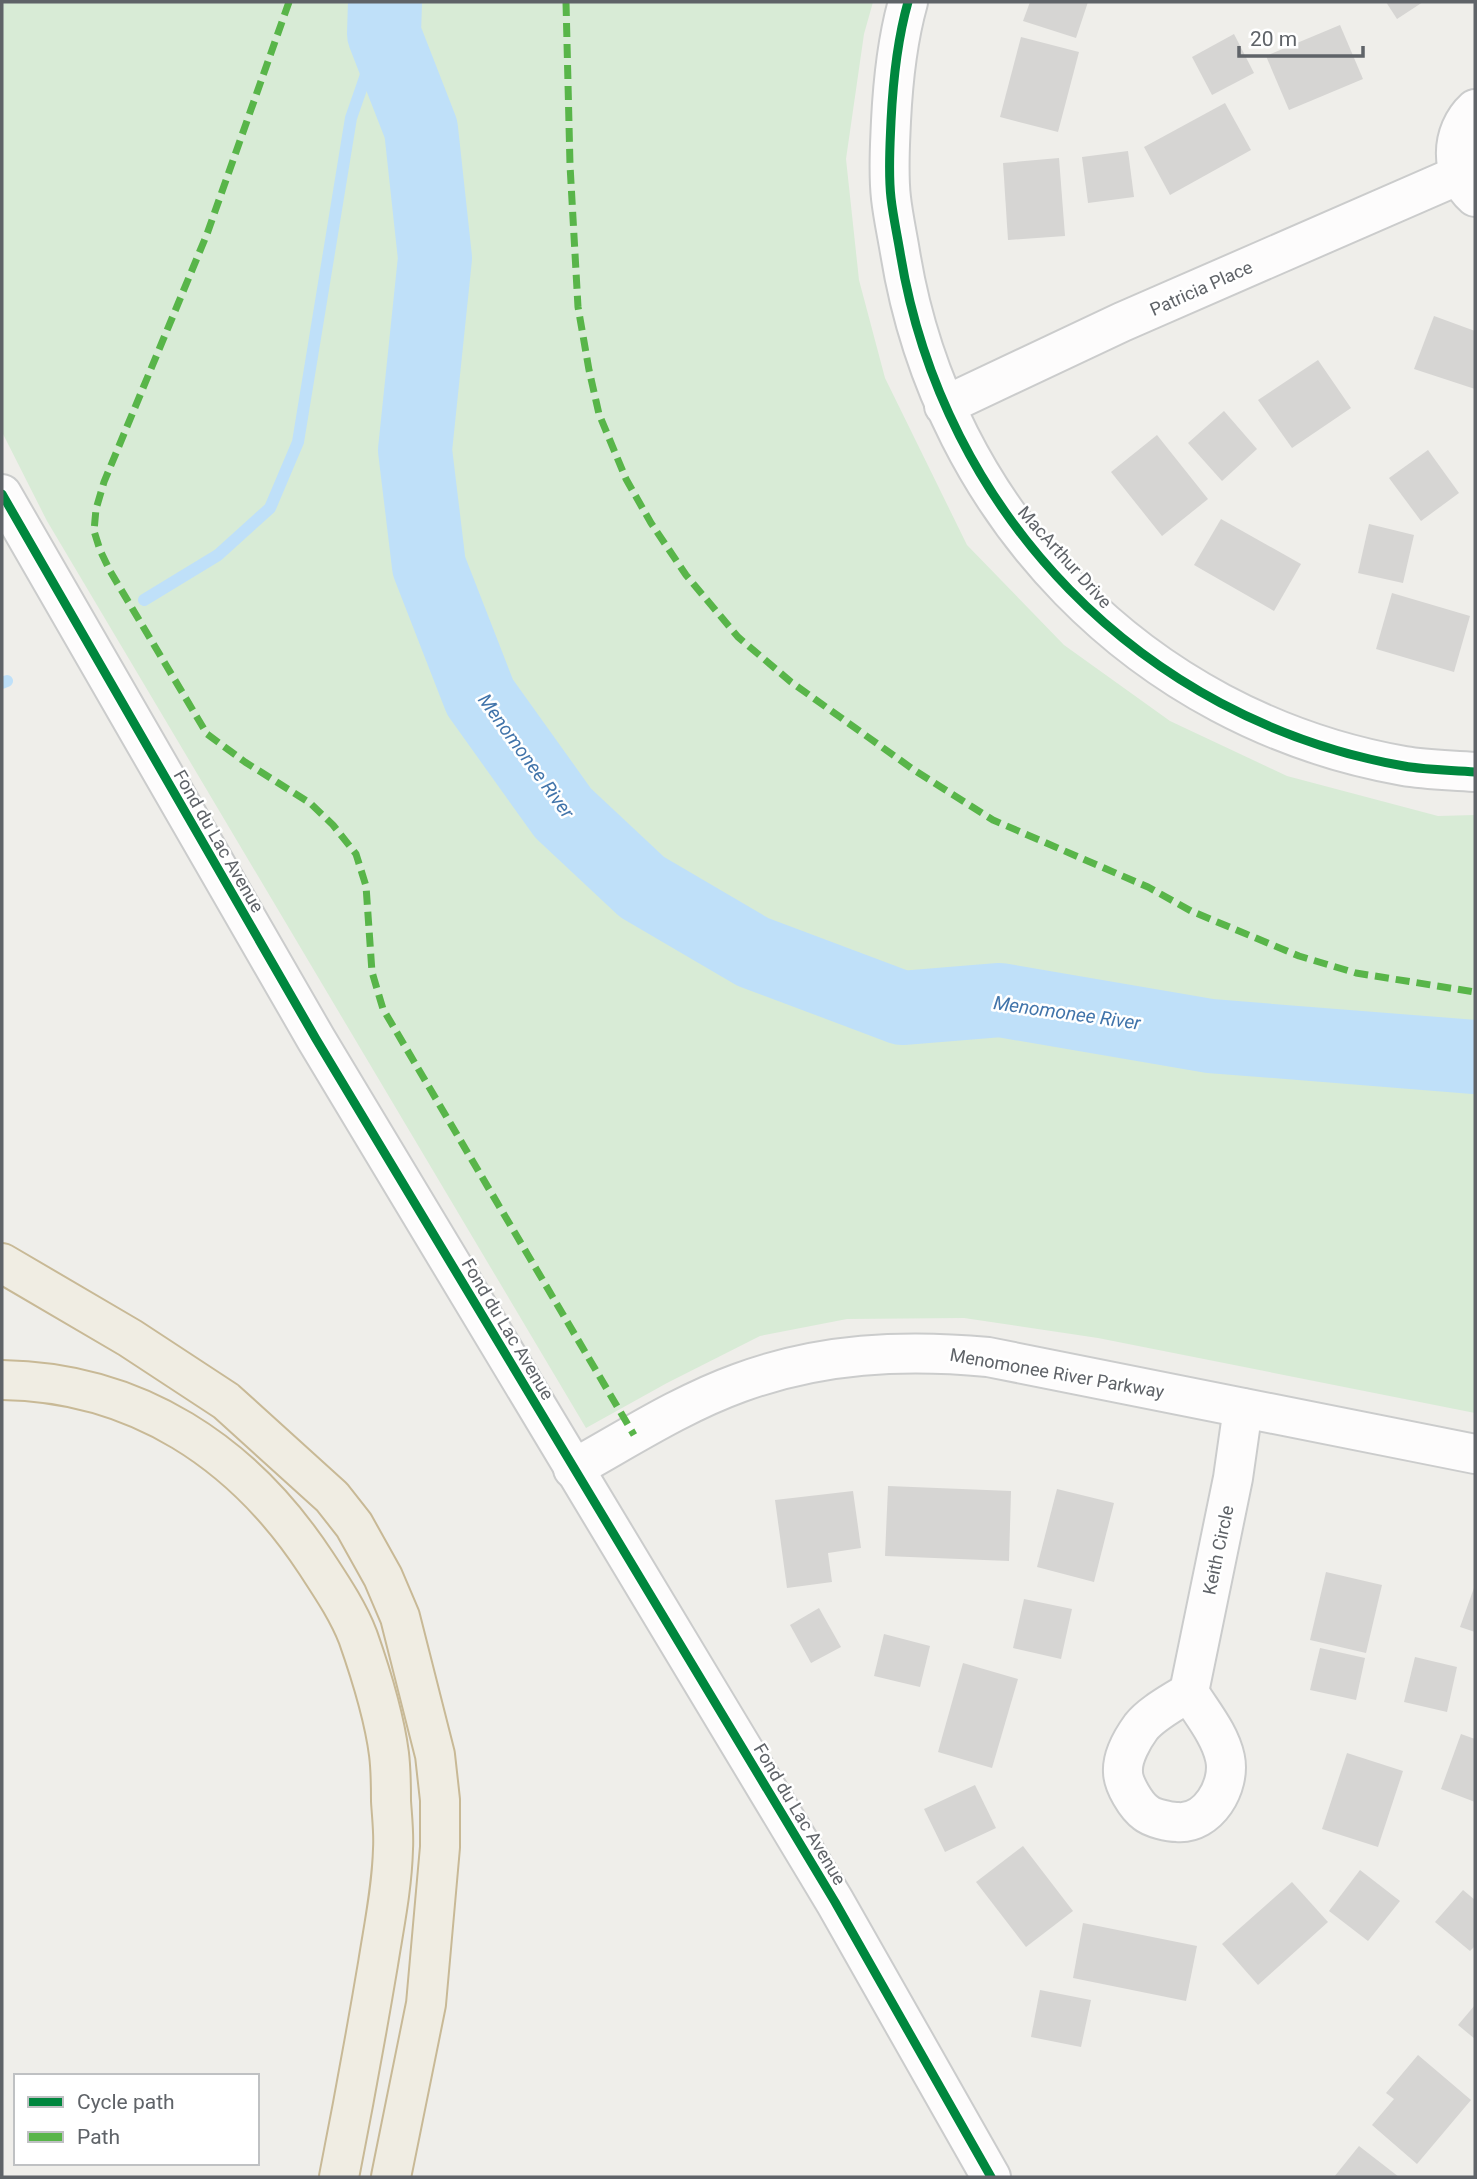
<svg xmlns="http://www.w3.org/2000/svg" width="1477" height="2179" viewBox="0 0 1477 2179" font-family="Roboto,sans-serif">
<rect width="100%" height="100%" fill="#efeeea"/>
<path fill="#d8ebd6" d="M2 2H873L864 34 846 159 859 280 885 378 967 545 1064 645 1170 721 1287 776 1438 816 1475 815V1413L1098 1338 964 1318 847 1319 760 1336 667 1383 586 1428 47 521 2 432Z"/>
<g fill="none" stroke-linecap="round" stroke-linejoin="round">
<g stroke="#bfe0f9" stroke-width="12">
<path d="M144 600 218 555 270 508 298 442 351 118 368 69 384 34"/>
<path d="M2 683 7 681"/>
</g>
<path stroke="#bfe0f9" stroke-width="74" d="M385 2 384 34 421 129 435 258 415 450 429 566 480 697 563 813 642 887 753 952 902 1008 1000 1000 1210 1036 1475 1057"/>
</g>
<g fill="#d6d5d3">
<path d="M1030 2H1088L1076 38 1023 21Z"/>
<path d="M1386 2H1423L1397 19Z"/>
<path d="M1340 25 1363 79 1289 110 1266 56Z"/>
<path d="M1234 34 1254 73 1212 95 1192 57Z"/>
<path d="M1021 37 1079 52 1058 132 1000 117Z"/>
<path d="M1225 103 1251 150 1170 195 1144 147Z"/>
<path d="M1128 151 1134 197 1088 203 1082 157Z"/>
<path d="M1059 158 1065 236 1008 240 1003 163Z"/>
<path d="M1434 316 1475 331V389L1414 369Z"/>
<path d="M1318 360 1351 408 1292 448 1258 400Z"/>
<path d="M1224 411 1257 449 1222 481 1188 443Z"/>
<path d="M1157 435 1208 499 1162 536 1111 472Z"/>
<path d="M1428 450 1459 493 1421 521 1389 478Z"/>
<path d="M1221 519 1301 564 1274 611 1194 565Z"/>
<path d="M1369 524 1414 535 1403 583 1358 573Z"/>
<path d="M1392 593 1470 616 1454 672 1376 649Z"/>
<path d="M888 1486 1011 1491 1009 1561 885 1556Z"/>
<path d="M1057 1489 1114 1503 1094 1582 1037 1567Z"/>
<path d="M853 1491 861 1548 828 1553 832 1582 787 1588 775 1500Z"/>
<path d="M1326 1572 1382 1585 1366 1653 1310 1640Z"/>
<path d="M1475 1585V1632L1460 1627Z"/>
<path d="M1024 1599 1072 1609 1061 1659 1013 1648Z"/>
<path d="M819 1608 841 1647 811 1663 790 1625Z"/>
<path d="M884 1634 930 1646 920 1687 874 1676Z"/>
<path d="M1320 1648 1365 1658 1356 1700 1310 1690Z"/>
<path d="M1415 1657 1457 1667 1447 1712 1404 1702Z"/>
<path d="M963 1663 1018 1679 992 1768 938 1752Z"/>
<path d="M1461 1734 1475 1739V1802L1441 1789Z"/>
<path d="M1347 1753 1403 1771 1378 1847 1322 1829Z"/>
<path d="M975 1785 996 1828 945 1852 924 1809Z"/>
<path d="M1023 1846 1073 1911 1026 1947 976 1882Z"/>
<path d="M1360 1870 1400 1901 1368 1941 1329 1911Z"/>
<path d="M1292 1882 1328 1922 1258 1985 1222 1944Z"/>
<path d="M1463 1890 1475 1900V1946L1470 1951 1435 1922Z"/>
<path d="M1083 1923 1197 1946 1186 2001 1073 1978Z"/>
<path d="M1040 1990 1091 2000 1081 2047 1031 2037Z"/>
<path d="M1475 2005V2039L1458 2025Z"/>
<path d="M1418 2055 1471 2100 1417 2164 1372 2125 1394 2099 1386 2093Z"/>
<path d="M1359 2146 1399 2177H1334Z"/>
</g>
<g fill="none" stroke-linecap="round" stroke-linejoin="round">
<g stroke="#cbcccc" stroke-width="42">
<g id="minor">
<path d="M908 2C897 41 893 80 891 121 890 146 888 172 891 198 893 216 897 234 900 252 942 513 1142 720 1404 766 1427 770 1452 770 1475 772"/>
<path d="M1475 109C1450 132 1449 174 1475 197"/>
<path d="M944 406 1122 322 1459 175"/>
<path d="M2 494 316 1039 835 1902 991 2177"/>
<path d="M573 1469C627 1439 681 1404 739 1383 820 1353 903 1349 988 1357L1475 1454"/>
<path d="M1189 1692C1201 1712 1220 1734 1225 1758 1231 1786 1208 1825 1177 1822 1169 1822 1152 1818 1146 1813 1136 1806 1123 1784 1123 1772 1122 1757 1133 1738 1141 1727 1152 1713 1174 1702 1189 1692Z"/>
<path d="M1189 1692 1233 1478 1243 1408"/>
</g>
</g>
<g stroke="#c8b996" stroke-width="42">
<g id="highway">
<path d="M2 1263 130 1338 226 1401 332 1497 354 1525 383 1577 400 1617 435 1755 440 1800V1847L426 2004 391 2177"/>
<path d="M2 1380C137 1382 243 1452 316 1563 331 1586 348 1611 358 1637 371 1674 384 1715 389 1754 391 1770 391 1786 391 1801 392 1817 394 1833 393 1849 392 1888 384 1926 378 1964 366 2035 353 2106 339 2177"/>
</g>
</g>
<use href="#minor" stroke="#fdfcfc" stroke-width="38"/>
<use href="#highway" stroke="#f0ede3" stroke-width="38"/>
<g stroke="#58b549" stroke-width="7" stroke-dasharray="14 7" stroke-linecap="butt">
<path d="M289 2 207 234 104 482 96 509 94 531 100 550 110 571 207 734 245 762 310 803 333 825 356 854 366 886 372 972 383 1009 634 1435"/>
<path d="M566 2 570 165 578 307 589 370 599 414 626 479 651 523 686 575 738 637 791 682 914 770 993 820 1148 887 1191 911 1299 956 1356 973 1475 992"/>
</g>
<g stroke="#fff" stroke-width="13">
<g id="cycleway">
<path d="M908 2C897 41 893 80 891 121 890 146 888 172 891 198 893 216 897 234 900 252 942 513 1142 720 1404 766 1427 770 1452 770 1475 772"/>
<path d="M2 494 316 1039 835 1902 991 2177"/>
</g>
</g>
<use href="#cycleway" stroke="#00873e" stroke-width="9"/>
</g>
<g text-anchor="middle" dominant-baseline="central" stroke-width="5" stroke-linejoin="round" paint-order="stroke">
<g font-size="18" fill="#5f6368" stroke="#fff">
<text transform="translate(1201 288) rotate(-24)">Patricia Place</text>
<text transform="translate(1065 557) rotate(48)">MacArthur Drive</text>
<text transform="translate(219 841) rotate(60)">Fond du Lac Avenue</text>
<text transform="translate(508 1329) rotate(59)">Fond du Lac Avenue</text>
<text transform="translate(1057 1373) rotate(10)">Menomonee River Parkway</text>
<text transform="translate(1218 1550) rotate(-78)">Keith Circle</text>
<text transform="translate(800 1814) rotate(59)">Fond du Lac Avenue</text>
</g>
<g font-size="19" font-style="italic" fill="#4174aa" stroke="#fff">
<text transform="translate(526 756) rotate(54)">Menomonee River</text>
<text transform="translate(1067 1013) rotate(8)">Menomonee River</text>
</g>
</g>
<rect width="1477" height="2179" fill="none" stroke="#5f6368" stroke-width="7"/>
<rect x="14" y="2074" width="245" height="91" fill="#ffffff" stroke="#bfc1c3" stroke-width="2"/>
<rect x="28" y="2097" width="35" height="10" fill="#00873e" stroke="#bfc1c3" stroke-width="2"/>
<text x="77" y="2109" font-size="21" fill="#5f6368">Cycle path</text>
<rect x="28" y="2132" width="35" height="10" fill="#58b549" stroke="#bfc1c3" stroke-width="2"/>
<text x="77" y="2144" font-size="21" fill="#5f6368">Path</text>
<path d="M1239 46v10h124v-10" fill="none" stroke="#5f6368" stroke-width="3.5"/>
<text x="1250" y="46" font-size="21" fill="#5f6368" stroke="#ffffff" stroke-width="5" paint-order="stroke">20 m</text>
</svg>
